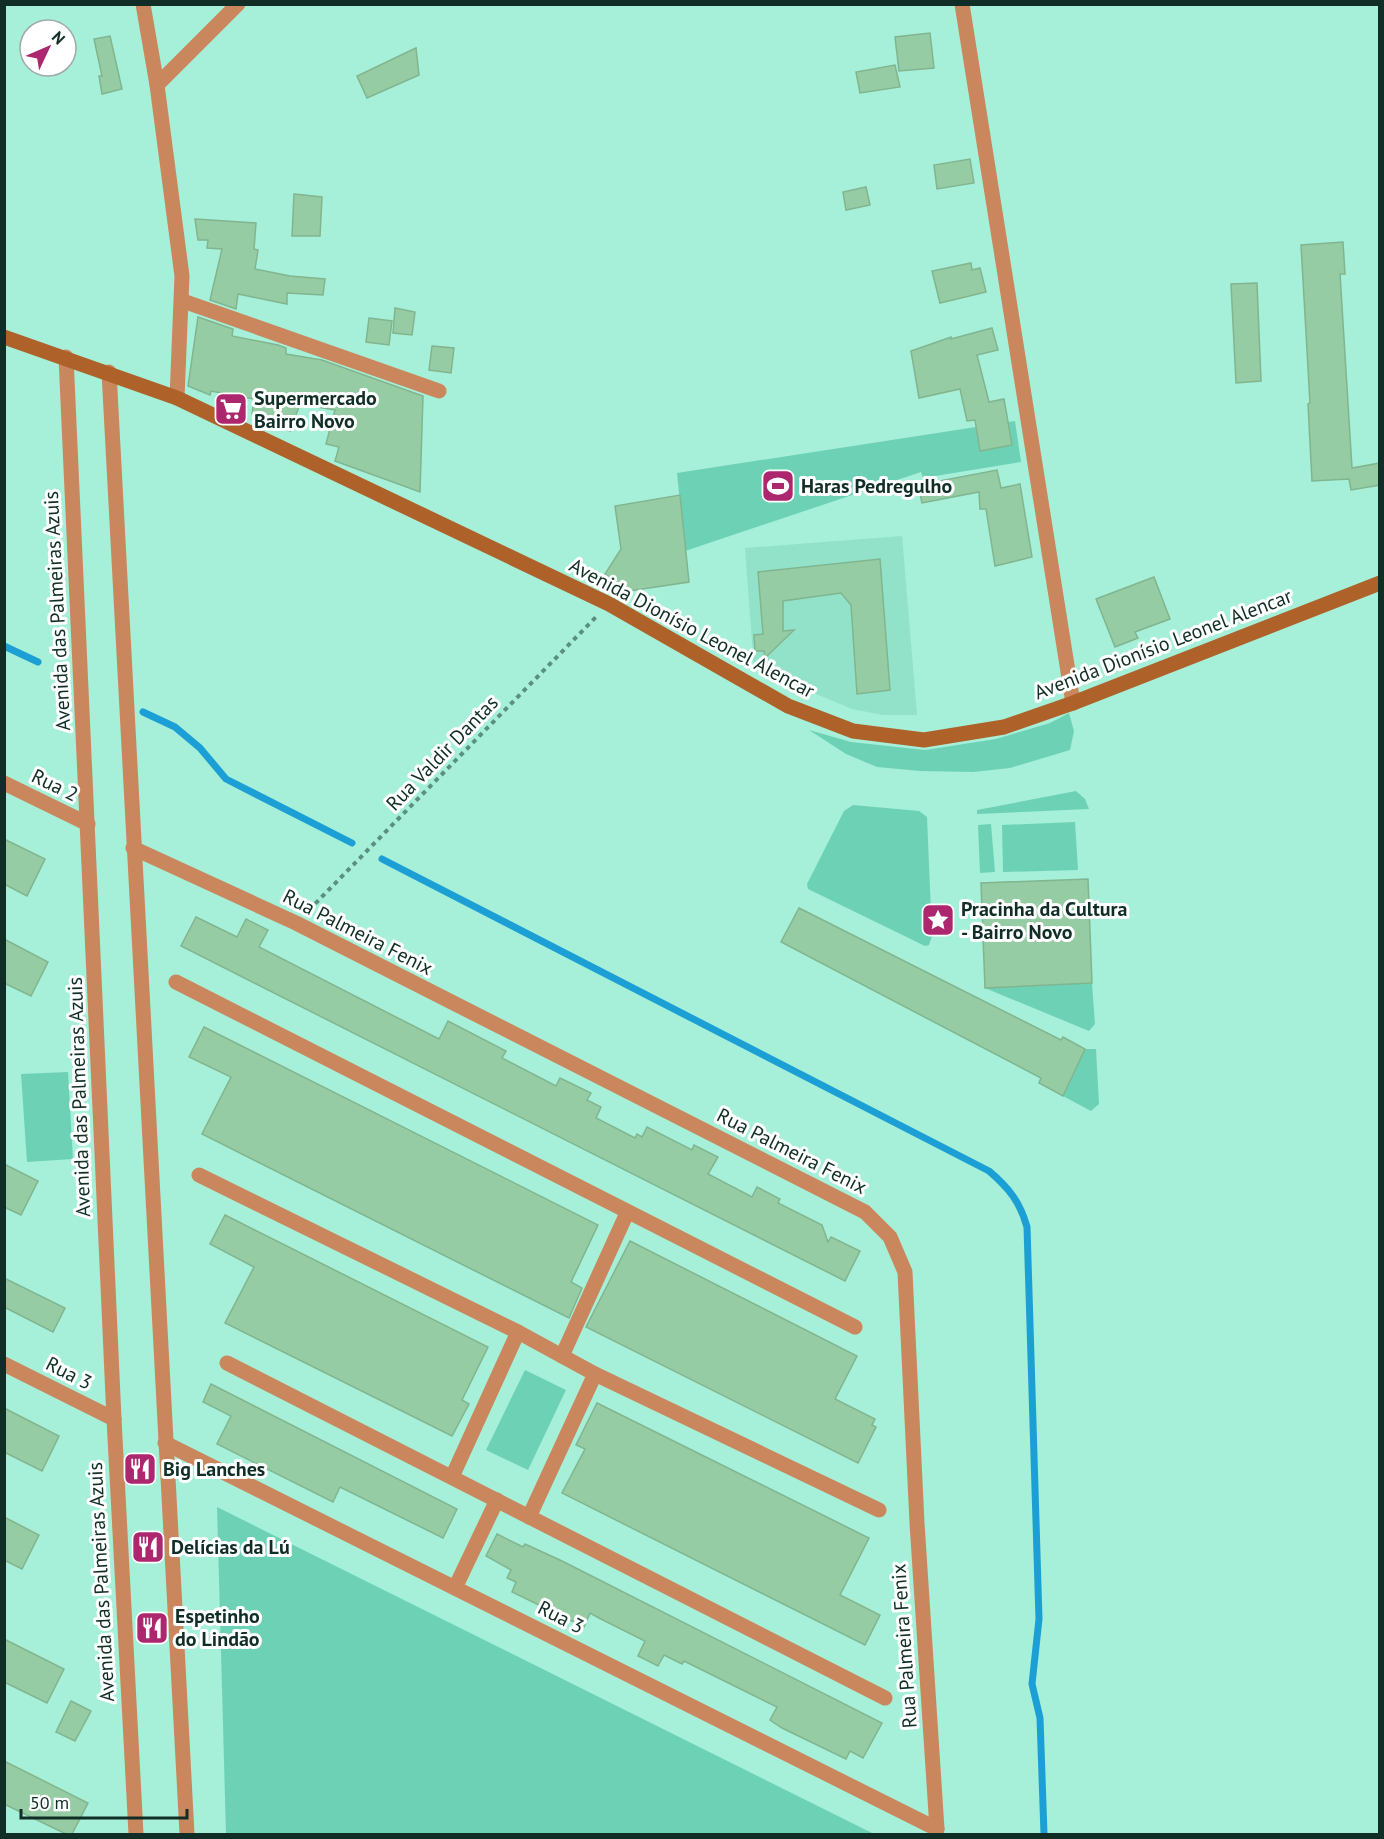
<svg xmlns="http://www.w3.org/2000/svg" width="1384" height="1839" viewBox="0 0 1384 1839" font-family="'PT Sans',sans-serif">
<rect width="100%" height="100%" fill="#a6efd8"/>
<path fill="#91e2c9" d="M902 536 917 715H883L852 709 754 668 745 548Z"/>
<g fill="#6dd2b5">
<path d="M1015 421 1021 462 923 478 921 472 685 551 677 473Z"/>
<path d="M1069 713 1074 731 1070 750 1010 768 973 772 920 771 877 767 846 754 809 730 851 742 925 750 996 739 1050 723Z"/>
<path d="M1076 791 1085 799 1089 809 977 814V810Z"/>
<path d="M853 805 919 811 927 817 932 936 929 945 925 946 808 889 807 884 844 811Z"/>
<path d="M1075 822 1078 870 1003 872 1002 825Z"/>
<path d="M991 824 995 872 980 873 978 825Z"/>
<path d="M1092 983 1095 1024 1089 1031 985 988Z"/>
<path d="M1085 1049H1096L1099 1104 1091 1111 1063 1096Z"/>
<path d="M68 1072 73 1159 27 1162 21 1074Z"/>
<path d="M525 1370 566 1390 528 1470 486 1450Z"/>
<path d="M217 1507 874 1834H226Z"/>
</g>
<g fill="none" stroke-linecap="round" stroke-linejoin="round">
<g stroke="#1b9fd5" stroke-width="7">
<path d="M4 646 38 662"/>
<path d="M143 712 175 727 200 748 226 779 352 843"/>
<path d="M382 859 989 1171C1009 1188 1020 1202 1027 1227L1039 1619 1032 1684 1040 1718 1044 1834"/>
</g>
</g>
<g fill="#96cca4" stroke="#80b58f" stroke-width="1.5">
<path d="M930 33 934 68 899 71 895 37Z"/>
<path d="M110 36 122 89 102 94 99 76H102L94 39Z"/>
<path d="M416 48 419 75 367 98 357 76Z"/>
<path d="M895 65 900 87 860 93 856 72Z"/>
<path d="M970 159 974 183 937 189 934 165Z"/>
<path d="M866 187 870 205 846 210 843 192Z"/>
<path d="M294 194 322 197 320 236H292Z"/>
<path d="M195 219 256 223 254 249 258 250 255 269 290 276 325 279 323 295 287 293V304L238 294 236 309 210 300 222 249 207 248 208 240H198Z"/>
<path d="M1343 242 1345 274H1340L1352 468 1380 463V485L1351 490 1349 479 1312 481 1308 404 1310 403 1301 245Z"/>
<path d="M971 263 972 270 980 268 986 292 940 303 932 271Z"/>
<path d="M1257 283 1261 381 1236 383 1231 284Z"/>
<path d="M395 308 415 312 412 335 393 333Z"/>
<path d="M198 317 233 329 232 336 278 345 286 348V354L322 360 423 396 420 492 335 461 339 447 326 444 335 410 300 404 290 431 252 414 254 399 211 391 210 395 188 386Z"/>
<path d="M369 318 392 321 389 345 366 342Z"/>
<path d="M992 328 998 350 977 355 989 402 1004 399 1012 445 980 451 975 420 967 421 960 389 919 398 911 351 951 337V339Z"/>
<path d="M432 346 454 348 451 373 429 370Z"/>
<path d="M997 470 1001 488 1020 484 1032 557 995 566 986 509H980L979 492 922 503 918 485Z"/>
<path d="M680 495 689 582 629 591 605 574 621 549 615 506Z"/>
<path d="M880 559 890 690 857 694 851 605 841 593 783 601V631L794 630 765 658 764 651H755L754 635 763 634 758 572Z"/>
<path d="M1154 577 1170 619 1135 632 1138 638 1115 647 1096 599Z"/>
<path d="M4 839 45 859 27 896 4 884Z"/>
<path d="M1088 879 1092 983 985 988 981 883Z"/>
<path d="M799 908 1061 1040 1063 1037 1085 1049 1063 1096 1039 1083 1041 1078 781 942Z"/>
<path d="M196 917 237 937 246 919 268 930 259 947 439 1039 448 1021 506 1051 502 1058 556 1086 560 1078 591 1093 587 1100 601 1107 596 1118 635 1138 637 1134 642 1137 647 1127 692 1150 694 1145 718 1157 708 1174 752 1197 757 1187 780 1199 778 1203 822 1225 828 1242 831 1237 860 1251 845 1281 181 946Z"/>
<path d="M4 939 48 962 31 996 4 983Z"/>
<path d="M204 1027 598 1225 571 1282 582 1288 569 1318 202 1134 231 1077 189 1057Z"/>
<path d="M4 1164 38 1181 21 1215 4 1207Z"/>
<path d="M225 1215 488 1347 462 1400 469 1404 452 1436 225 1323 254 1267 210 1244Z"/>
<path d="M630 1241 857 1356 835 1399 875 1419 872 1425 876 1427 858 1463 586 1327Z"/>
<path d="M4 1278 65 1308 53 1332 4 1307Z"/>
<path d="M211 1384 457 1509 443 1538 340 1487 333 1502 217 1444 231 1416 203 1402Z"/>
<path d="M597 1403 869 1538 840 1595 880 1615 865 1645 562 1493 585 1449 576 1445Z"/>
<path d="M4 1408 59 1436 42 1471 4 1452Z"/>
<path d="M4 1517 39 1535 22 1569 4 1560Z"/>
<path d="M497 1534 523 1547 525 1544 562 1561 882 1723 863 1758 850 1751 846 1759 782 1728 770 1720 777 1707 684 1661 682 1664 664 1655 658 1666 638 1656 645 1641 599 1618 590 1613 584 1627 512 1592 516 1582 507 1578 511 1570 486 1556Z"/>
<path d="M4 1639 64 1669 47 1703 4 1682Z"/>
<path d="M71 1701 91 1711 75 1741 56 1732Z"/>
<path d="M4 1761 88 1803 72 1834H66L4 1804Z"/>
</g>
<g fill="none" stroke-linecap="round" stroke-linejoin="round">
<path stroke="#5b8f7f" stroke-width="4" stroke-dasharray="4.5 4.5" stroke-linecap="butt" d="M309 910 596 617"/>
<g stroke="#ca875d" stroke-width="15">
<path d="M143 4 157 85 182 276 177 398"/>
<path d="M962 4 1073 703"/>
<path d="M157 85 238 4"/>
<path d="M183 301 439 391"/>
<path d="M66 357 114 1419 136 1834"/>
<path d="M109 372 187 1834"/>
<path d="M4 783 88 824"/>
<path d="M133 848 296 923 865 1212 890 1237 905 1272 917 1523 937 1829"/>
<path d="M176 982 855 1327"/>
<path d="M199 1175 518 1332 595 1374 879 1510"/>
<path d="M562 1356 627 1213"/>
<path d="M227 1363 885 1698"/>
<path d="M4 1364 114 1419"/>
<path d="M165 1443 937 1829"/>
<path d="M452 1477 518 1332"/>
<path d="M529 1517 595 1374"/>
<path d="M455 1588 497 1500"/>
</g>
<path stroke="#af612a" stroke-width="15" d="M4 337 177 398 609 604 788 706 853 731 924 740 1004 727 1073 703 1380 583"/>
</g>
<defs>
<g id="supermarket-square" transform="scale(1.725)"><rect x="-9" y="-9" width="18" height="18" rx="4" fill="#ad276f" stroke="#fff"/><path d="M-6-5.5h2.5l.6 2H6L4.5 2H-2.5L-4.4-4H-6ZM-1.5 3.2a1.3 1.3 0 1 0 .1 0ZM3 3.2a1.3 1.3 0 1 0 .1 0Z" fill="#fff"/></g>
<g id="stadium-square" transform="scale(1.725)"><rect x="-9" y="-9" width="18" height="18" rx="4" fill="#ad276f" stroke="#fff"/><path d="M0-5a6.5 5 0 1 0 0 10a6.5 5 0 1 0 0-10ZM-3.5-1.8h7v3.6h-7Z" fill="#fff"/></g>
<g id="sight-square" transform="scale(1.725)"><rect x="-9" y="-9" width="18" height="18" rx="4" fill="#ad276f" stroke="#fff"/><path d="M0-6L1.8-2.2L6-1.7L2.9 1.2L3.7 5.4L0 3.3L-3.7 5.4L-2.9 1.2L-6-1.7L-1.8-2.2Z" fill="#fff"/></g>
<g id="restaurant-square" transform="scale(1.725)"><rect x="-9" y="-9" width="18" height="18" rx="4" fill="#ad276f" stroke="#fff"/><path d="M-5-6h1v4h1v-4h1v4h1v-4h1v5L-1.5 .5V6h-2V.5L-5-1ZM5-6V6H3V1.5H1.5Q1.5-4 5-6Z" fill="#fff"/></g>
</defs>
<g fill-rule="evenodd">
<use href="#supermarket-square" x="231" y="409"/>
<use href="#stadium-square" x="778" y="486"/>
<use href="#sight-square" x="938" y="920"/>
<use href="#restaurant-square" x="140" y="1469"/>
<use href="#restaurant-square" x="148" y="1547"/>
<use href="#restaurant-square" x="152" y="1628"/>
</g>
<g text-anchor="middle" dominant-baseline="central" stroke-width="6" stroke-linejoin="round" paint-order="stroke">
<g font-size="20" font-weight="bold" fill="#102e26" stroke="#fff" text-anchor="start">
<text x="254" y="398">Supermercado<tspan x="254" dy="23">Bairro Novo</tspan></text>
<text x="801" y="486">Haras Pedregulho</text>
<text x="961" y="909">Pracinha da Cultura<tspan x="961" dy="23">- Bairro Novo</tspan></text>
<text x="163" y="1469">Big Lanches</text>
<text x="171" y="1547">Delícias da Lú</text>
<text x="175" y="1616">Espetinho<tspan x="175" dy="23">do Lindão</tspan></text>
</g>
<g font-size="20" fill="#102e26" stroke="#fff">
<text transform="translate(57 611) rotate(-93)">Avenida das Palmeiras Azuis</text>
<text transform="translate(692 628) rotate(28)">Avenida Dionísio Leonel Alencar</text>
<text transform="translate(1163 644) rotate(-21)">Avenida Dionísio Leonel Alencar</text>
<text transform="translate(442 753) rotate(-46)">Rua Valdir Dantas</text>
<text transform="translate(55 785) rotate(26)">Rua 2</text>
<text transform="translate(358 932) rotate(27)">Rua Palmeira Fenix</text>
<text transform="translate(79 1097) rotate(-92)">Avenida das Palmeiras Azuis</text>
<text transform="translate(792 1151) rotate(27)">Rua Palmeira Fenix</text>
<text transform="translate(69 1373) rotate(27)">Rua 3</text>
<text transform="translate(101 1582) rotate(-93)">Avenida das Palmeiras Azuis</text>
<text transform="translate(561 1617) rotate(27)">Rua 3</text>
<text transform="translate(904 1646) rotate(-94)">Rua Palmeira Fenix</text>
</g>
</g>
<rect width="1384" height="1839" fill="none" stroke="#102e26" stroke-width="12"/>
<g transform="translate(48 48) rotate(46)"><circle r="28" fill="#ffffff" stroke="#9faba8" stroke-width="1.5"/>
<path d="M0-4.5L10 22L0 15L-10 22Z" fill="#ad276f"/>
<text y="-9" font-size="16" font-weight="bold" text-anchor="middle" fill="#102e26">N</text>
</g>
<path d="M21 1809v9h166v-9" fill="none" stroke="#102e26" stroke-width="3"/>
<text x="30" y="1809" font-size="18" fill="#102e26" stroke="#ffffff" stroke-width="4.5" paint-order="stroke">50 m</text>
</svg>
